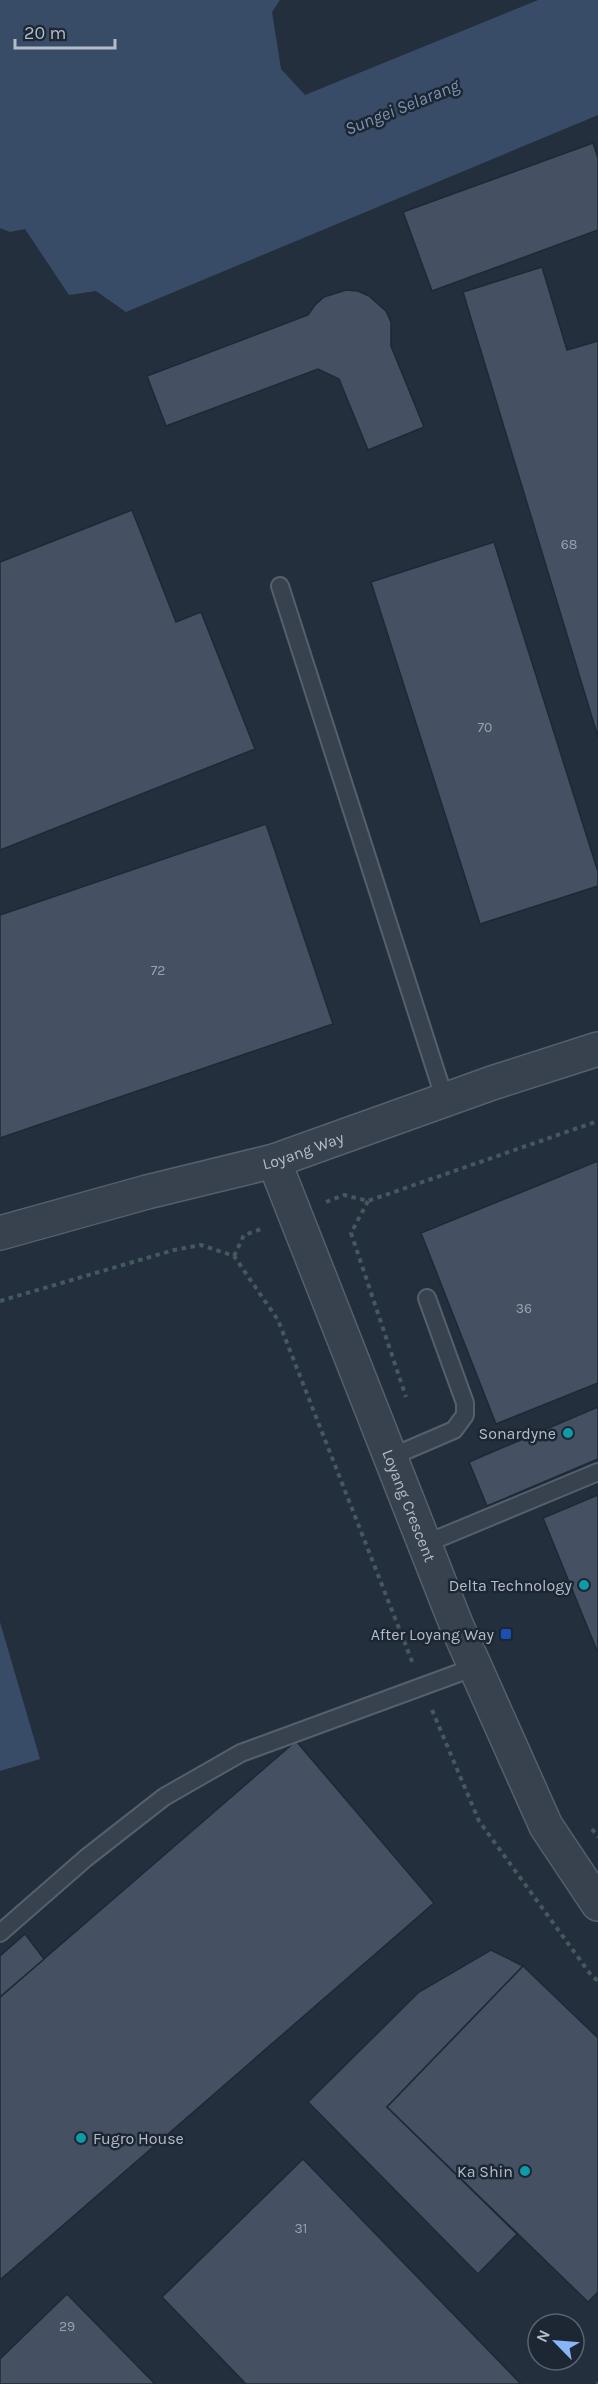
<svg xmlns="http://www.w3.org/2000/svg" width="598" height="2384" viewBox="0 0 598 2384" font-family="Karla,sans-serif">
<rect width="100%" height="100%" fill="#242f3e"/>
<g fill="#394c67">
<path d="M0 0H280L272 12 281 69 305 95 538 0H598V115L126 312 96 291 69 295 25 229 10 232 0 228Z"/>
<path d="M0 1622 40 1759 0 1771Z"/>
</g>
<g fill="#455162" stroke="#1f2835" stroke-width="1.5">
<path d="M593 143 598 158V230L432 291 403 212Z"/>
<path d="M542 267 567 350 598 341V737L463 292Z"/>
<path d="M346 290 358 291 369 296 386 311 391 322V346L424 427 368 450 339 379 318 369 166 426 147 376 308 315 315 305 324 297Z"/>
<path d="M132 510 176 622 201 612 255 749 0 850V562Z"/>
<path d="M494 542 598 872V886L480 924 371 582Z"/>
<path d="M266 824 333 1024 0 1138V915Z"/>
<path d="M598 1161V1383L496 1424 421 1233Z"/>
<path d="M598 1407V1459L487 1506 469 1462Z"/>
<path d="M598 1495V1653L543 1518Z"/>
<path d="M296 1741 434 1903 0 2280V1997Z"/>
<path d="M25 1934 44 1959 0 1997V1956Z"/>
<path d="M491 1950 523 1966 387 2107 517 2234 478 2274 308 2102 419 1992Z"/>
<path d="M523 1966 598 2038V2292L588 2302 387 2107Z"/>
<path d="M303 2159 521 2384H246L162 2297Z"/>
<path d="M67 2294 155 2384H0V2359Z"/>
</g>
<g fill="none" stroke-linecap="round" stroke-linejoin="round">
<g stroke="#565f6c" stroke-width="20">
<g id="service">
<path d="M280 586 445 1100"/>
<path d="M391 1457 454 1430 465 1415V1403L427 1298"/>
<path d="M425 1544 598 1472"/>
<path d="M0 1933 86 1858 164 1797 241 1753 475 1667"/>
</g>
</g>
<g stroke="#565f6c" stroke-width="36">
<g id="minor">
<path id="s1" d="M274 1161 456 1624 546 1826 598 1904"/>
<path id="s2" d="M0 1233 147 1192 274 1161 492 1083 598 1049"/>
</g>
</g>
<g stroke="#44595c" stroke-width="4" stroke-dasharray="4.5 4.5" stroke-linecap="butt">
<path d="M368 1201 351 1233 406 1397"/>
<path d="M326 1202 344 1195 368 1201 598 1121"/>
<path d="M234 1256 244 1235 264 1228"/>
<path d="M0 1301 174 1250 201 1245 234 1256 278 1320 413 1664"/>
<path d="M432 1710 479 1821 591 1975 598 1981"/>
<path d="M592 1829 598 1837"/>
<path d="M597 2384 598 2383"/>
</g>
<use href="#service" stroke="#38414e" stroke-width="16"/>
<use href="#minor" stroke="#38414e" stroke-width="33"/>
</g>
<g fill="#0f9aa8" stroke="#1d2633" stroke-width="2">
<circle cx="568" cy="1433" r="6"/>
<circle cx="584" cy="1585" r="6"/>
<circle cx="81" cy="2138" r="6"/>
<circle cx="525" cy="2171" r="6"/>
</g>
<rect fill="#1a4fb4" stroke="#1d2633" stroke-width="2" x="500" y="1628" width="12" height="12" rx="3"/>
<g text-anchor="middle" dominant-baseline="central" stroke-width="5" stroke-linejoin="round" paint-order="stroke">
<g font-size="14" fill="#98a1af">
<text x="569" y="544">68</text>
<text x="485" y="727">70</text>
<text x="158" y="970">72</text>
<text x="524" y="1308">36</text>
<text x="301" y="2228">31</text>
<text x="67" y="2326">29</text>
</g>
<g font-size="16" fill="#b4bcc9" stroke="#1d2633">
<text stroke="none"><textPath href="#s2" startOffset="314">Loyang Way</textPath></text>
<text stroke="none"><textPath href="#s1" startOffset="370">Loyang Crescent</textPath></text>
</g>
<g font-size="16" fill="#b4bcc9" stroke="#1d2633" text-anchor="end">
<text x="556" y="1433">Sonardyne</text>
<text x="572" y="1585">Delta Technology</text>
<text x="494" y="1634">After Loyang Way</text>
<text x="93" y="2138" text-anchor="start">Fugro House</text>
<text x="513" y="2171">Ka Shin</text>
</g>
<g font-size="18" font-style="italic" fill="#7c92b1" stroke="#1d2633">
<text transform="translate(402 107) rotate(-22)">Sungei Selarang</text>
</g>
</g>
<g transform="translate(556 2342) rotate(295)"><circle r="28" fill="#1d2633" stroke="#59626f" stroke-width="1.5"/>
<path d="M0-4.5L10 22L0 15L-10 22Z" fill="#8ab4f8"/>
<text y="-9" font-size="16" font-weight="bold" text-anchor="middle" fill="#b4bcc9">N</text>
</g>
<path d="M15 39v9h100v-9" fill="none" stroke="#b4bcc9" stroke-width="3"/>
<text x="24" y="39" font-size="18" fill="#b4bcc9" stroke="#1d2633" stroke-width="4.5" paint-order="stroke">20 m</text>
</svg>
